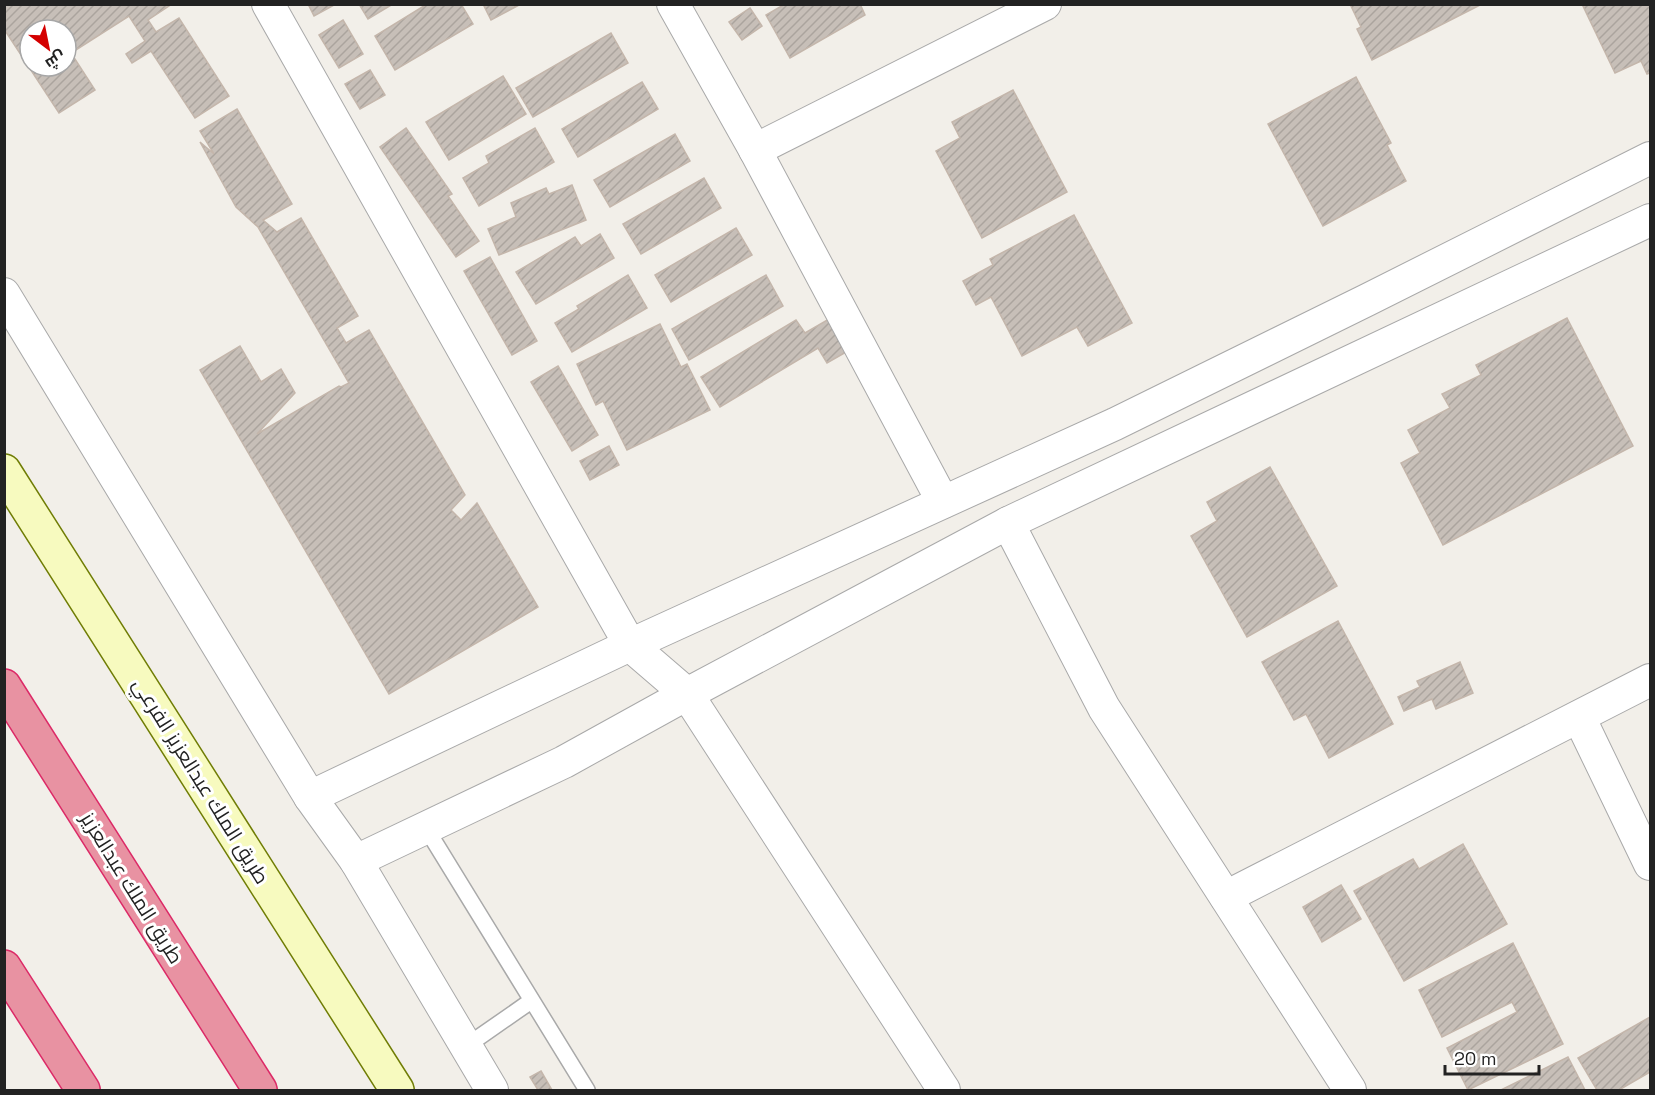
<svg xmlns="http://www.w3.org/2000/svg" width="1655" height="1095" viewBox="0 0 1655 1095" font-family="'Space Grotesk',Cairo,sans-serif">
<defs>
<pattern id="building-hatch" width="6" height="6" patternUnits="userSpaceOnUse" patternTransform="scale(1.5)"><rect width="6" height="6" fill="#c7bfb8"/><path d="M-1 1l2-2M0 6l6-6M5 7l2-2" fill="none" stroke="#aba49e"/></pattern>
</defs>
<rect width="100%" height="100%" fill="#f2efe9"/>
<g fill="url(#building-hatch)" stroke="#c4b6ab" stroke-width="1.5" fill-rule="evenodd">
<path d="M4 4H172L148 20 156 32 179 18 229 96 195 118 151 51 132 63 126 54 145 41 129 16 71 53 95 90 59 113 4 29ZM30 30H66V66H30Z"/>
<path d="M308 4H334V5L314 16Z"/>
<path d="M359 4H393L368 19Z"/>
<path d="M427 4H461L473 24 395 70 375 36Z"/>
<path d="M483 4H521L491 20Z"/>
<path d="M785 4H860L865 15 790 58 766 15Z"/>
<path d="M1350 4H1482L1372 60 1357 29 1361 27Z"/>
<path d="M1582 4H1650V73L1647 74 1641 61 1615 73Z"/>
<path d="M750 8 762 26 742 40 729 22Z"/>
<path d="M343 20 363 54 339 68 319 35Z"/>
<path d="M611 33 628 63 533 117 516 88Z"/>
<path d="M370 70 385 95 360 109 345 84Z"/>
<path d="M503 76 526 114 449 160 426 122Z"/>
<path d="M1356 77 1391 143 1387 145 1406 181 1323 226 1268 124Z"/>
<path d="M642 82 658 109 578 157 562 129Z"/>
<path d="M1013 90 1067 192 982 238 936 151 960 138 952 122Z"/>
<path d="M237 109 292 204 263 220 277 232 301 218 358 316 337 328 346 343 369 330 465 495 451 510 461 520 477 503 538 607 389 694 200 370 240 346 261 382 281 369 295 393 257 434 339 386 341 387 349 383 258 227 236 207 200 142 214 154 200 131Z"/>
<path d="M406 128 452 194 448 196 479 241 456 257 380 147Z"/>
<path d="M535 128 554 162 479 206 463 178 489 163 486 156Z"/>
<path d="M675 134 690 161 610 207 594 180Z"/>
<path d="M704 178 721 208 641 254 623 224Z"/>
<path d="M572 185 586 220 499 255 488 229 516 217 511 203 546 188 549 194Z"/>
<path d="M1074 215 1132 323 1088 346 1077 327 1022 356 991 297 976 305 963 281 993 265 990 259Z"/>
<path d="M736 228 752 255 671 302 655 275Z"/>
<path d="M600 234 614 258 536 304 516 272 575 237 581 246Z"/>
<path d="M490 257 537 341 512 355 464 271Z"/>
<path d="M628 275 647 308 572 352 555 323 579 309 577 306Z"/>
<path d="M766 275 783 306 689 360 672 329Z"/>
<path d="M1567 318 1633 446 1443 545 1401 463 1420 453 1408 430 1450 408 1442 394 1481 375 1476 365Z"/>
<path d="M829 319 848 351 827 363 818 348 720 407 701 377 796 320 805 333Z"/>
<path d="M660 324 681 367 687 364 710 410 627 450 603 401 596 405 577 364Z"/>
<path d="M558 366 598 435 572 451 531 382Z"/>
<path d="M609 446 619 465 590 480 580 461Z"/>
<path d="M1270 467 1337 586 1247 637 1191 536 1217 521 1207 502Z"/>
<path d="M1338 621 1393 724 1329 758 1306 714 1294 720 1262 662Z"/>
<path d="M1460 662 1473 693 1436 709 1432 699 1404 711 1398 697 1420 687 1417 681Z"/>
<path d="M1463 844 1507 924 1404 981 1354 891 1413 859 1419 869Z"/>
<path d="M1341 885 1361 919 1322 942 1303 907Z"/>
<path d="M1513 943 1563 1044 1468 1090 1447 1048 1517 1012 1512 1002 1442 1037 1419 990Z"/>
<path d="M1650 1017V1072L1619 1090H1597L1578 1058Z"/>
<path d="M1568 1057 1585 1090H1501Z"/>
<path d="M541 1071 552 1090H538L530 1077Z"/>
</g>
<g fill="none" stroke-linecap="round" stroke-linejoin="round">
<g stroke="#a9a9a9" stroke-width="18">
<g id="lane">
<path d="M426 828 587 1090"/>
<path d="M465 1047 531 1001"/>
</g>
</g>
<g stroke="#a9a9a9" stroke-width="34">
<g id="street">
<path d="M268 4 630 645 687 694 944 1090"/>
<path d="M673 4 755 150 943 502"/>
<path d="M755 150 1045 4"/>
<path d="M4 294 310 797 356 861 492 1090"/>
<path d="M1008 523 1104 708 1350 1090"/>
<path d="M1579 717 1650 864"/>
<path d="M310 797 630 645 1115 424 1367 300 1650 158"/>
<path d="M356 861 564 762 687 694 1008 523 1650 220"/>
<path d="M1226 897 1650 680"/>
</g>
</g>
<g stroke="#707d05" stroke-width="36">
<path id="secondary" d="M4 471 397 1090"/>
</g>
<g stroke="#dc2a67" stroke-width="36">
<g id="highway">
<path d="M4 686 260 1090"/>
<path d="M4 967 83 1090"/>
</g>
</g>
<use href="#lane" stroke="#fff" stroke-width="15"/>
<use href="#street" stroke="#fff" stroke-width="32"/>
<use href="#secondary" stroke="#f7fabf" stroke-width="33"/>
<use href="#highway" stroke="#e892a2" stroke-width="33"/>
</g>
<g text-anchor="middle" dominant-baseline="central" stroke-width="6" stroke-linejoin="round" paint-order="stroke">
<g font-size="20" fill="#222" stroke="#fff">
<text transform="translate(201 781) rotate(58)">طريق الملك عبدالعزيز الفرعي</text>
<text transform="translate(132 888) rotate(58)">طريق الملك عبدالعزيز</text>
</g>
</g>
<rect width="1655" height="1095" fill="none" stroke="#222222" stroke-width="12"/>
<g transform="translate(48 48) rotate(148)"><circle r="28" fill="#ffffff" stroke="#a7a7a7" stroke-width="1.5"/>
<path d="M0-4.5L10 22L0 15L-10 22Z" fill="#d40000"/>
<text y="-9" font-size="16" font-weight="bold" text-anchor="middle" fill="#222222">ش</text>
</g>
<path d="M1445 1065v9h94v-9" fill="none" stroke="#222222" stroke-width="3"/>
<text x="1454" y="1065" font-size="18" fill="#222222" stroke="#ffffff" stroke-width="4.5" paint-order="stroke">20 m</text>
</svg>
